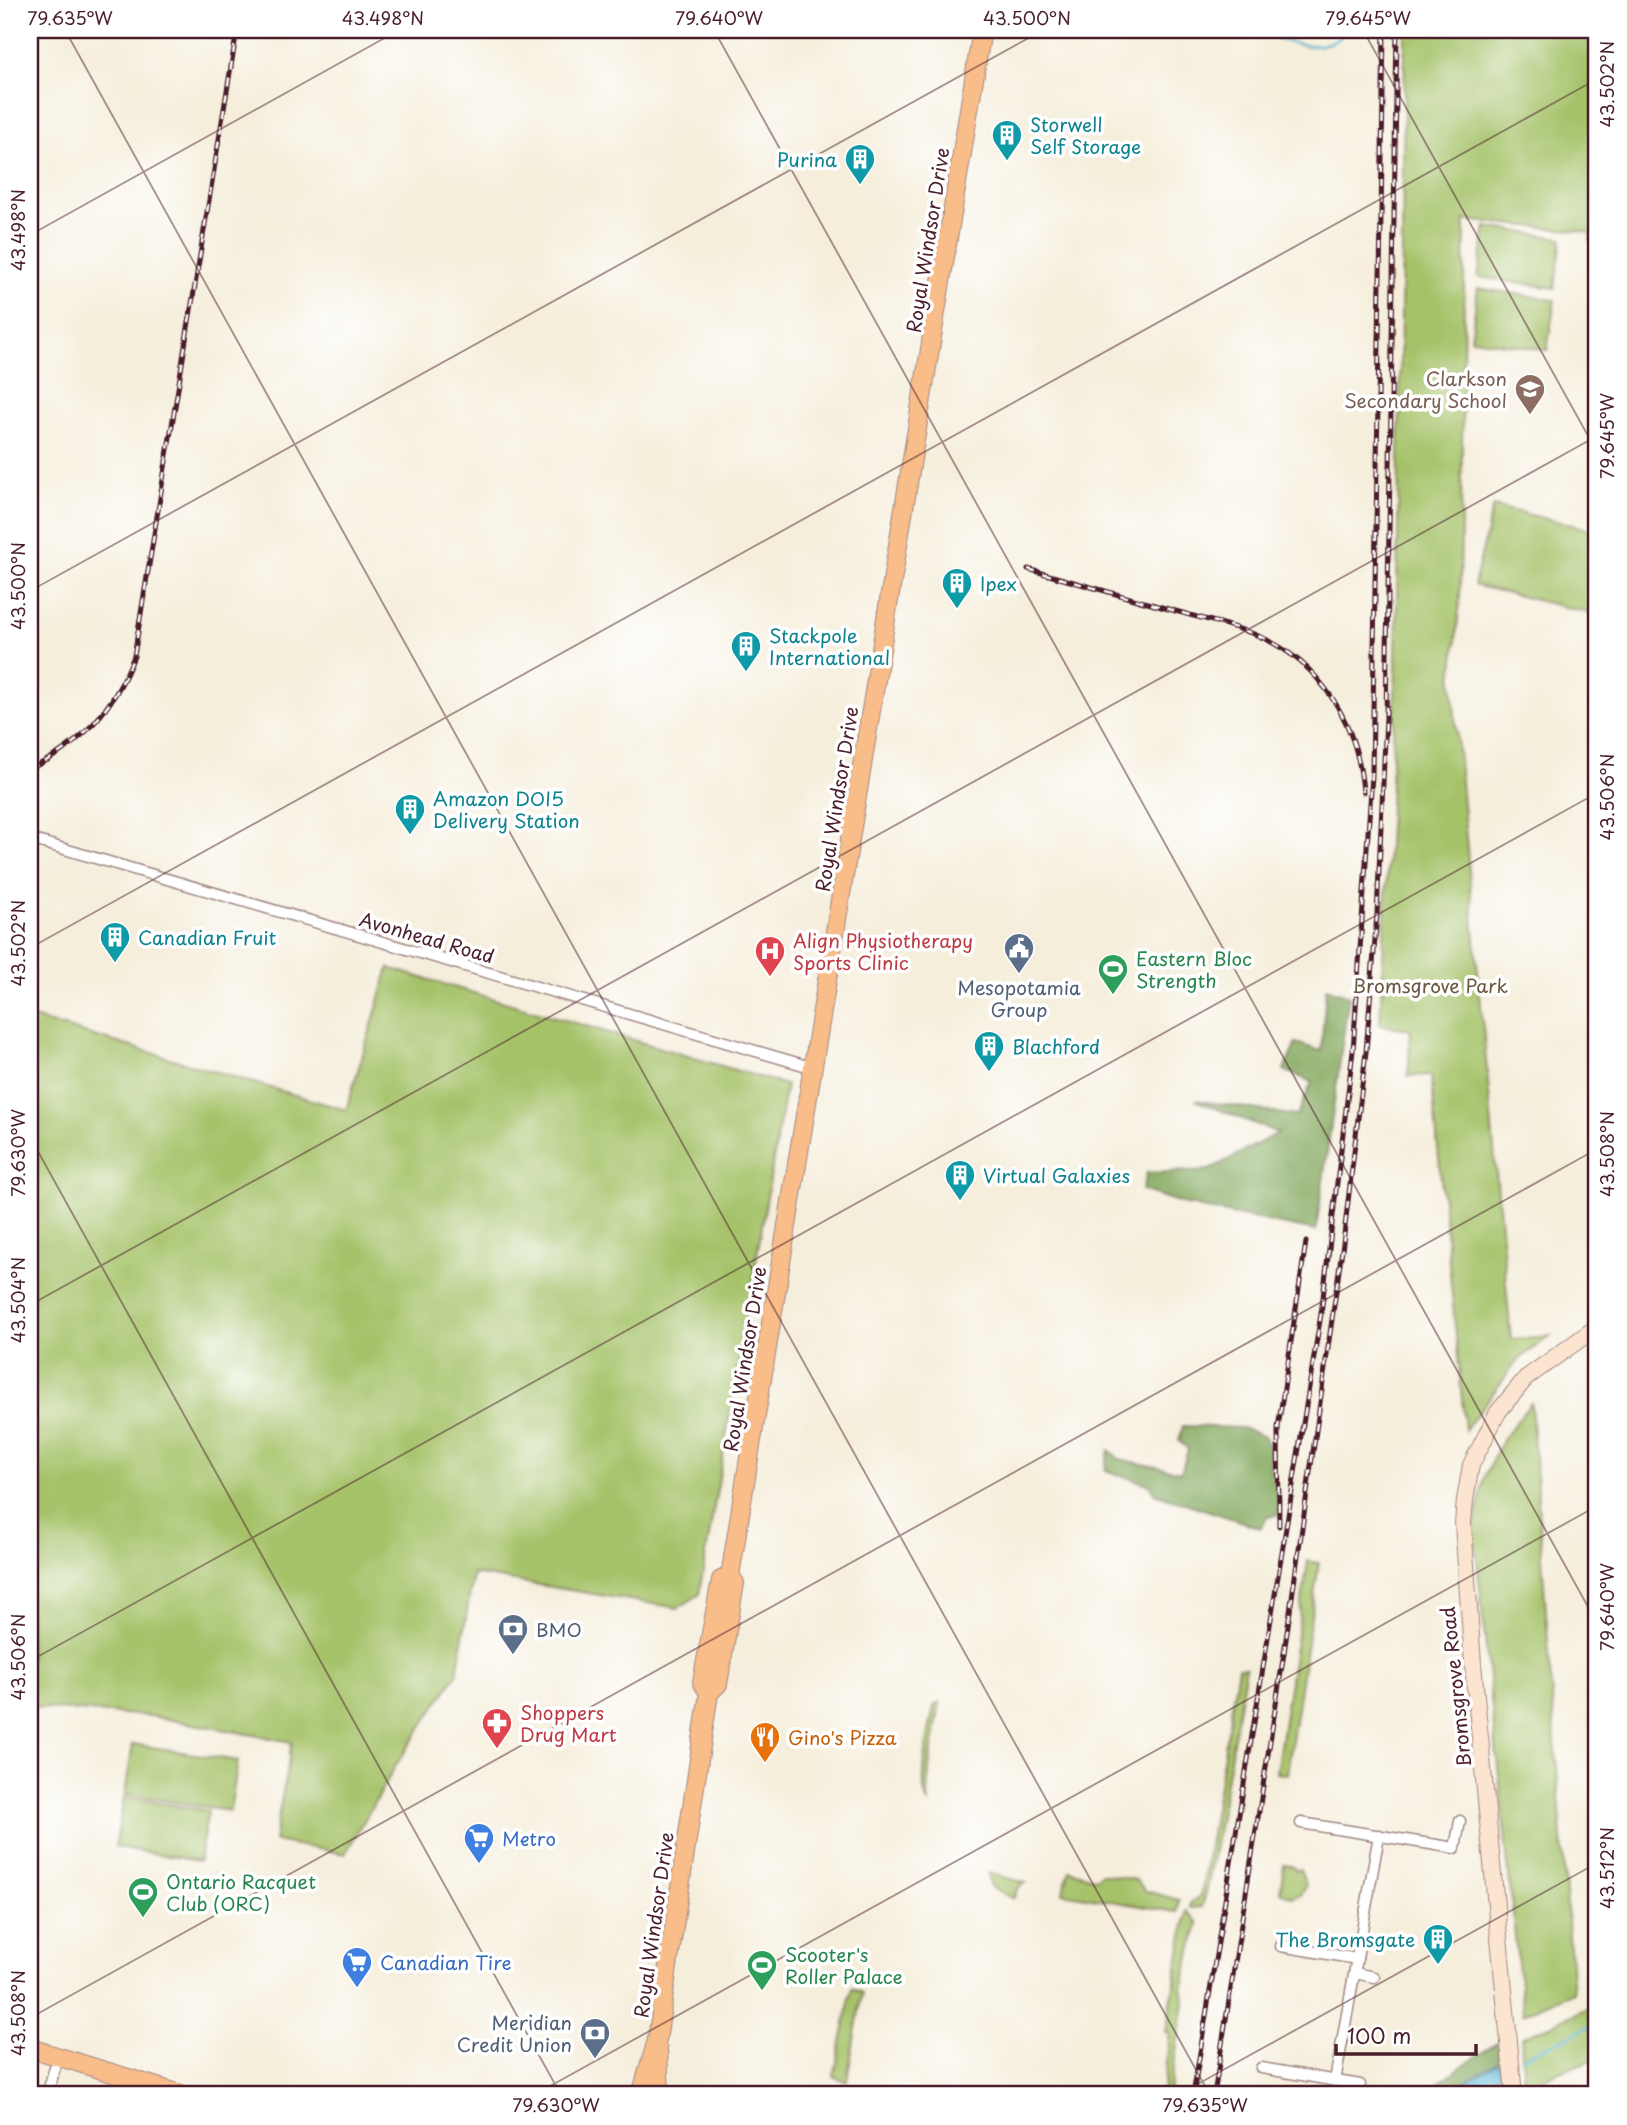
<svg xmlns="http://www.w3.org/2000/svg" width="1627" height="2125" viewBox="0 0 1627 2125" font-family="'Playpen Sans',sans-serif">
<rect width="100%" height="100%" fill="#fff"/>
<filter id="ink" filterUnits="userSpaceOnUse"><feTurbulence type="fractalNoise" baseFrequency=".0143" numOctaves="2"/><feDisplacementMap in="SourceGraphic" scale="14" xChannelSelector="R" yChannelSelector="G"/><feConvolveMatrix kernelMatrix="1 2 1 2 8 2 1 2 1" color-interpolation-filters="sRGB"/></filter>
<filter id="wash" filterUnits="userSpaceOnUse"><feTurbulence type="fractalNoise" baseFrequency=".00686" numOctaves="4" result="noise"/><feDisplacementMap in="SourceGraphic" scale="28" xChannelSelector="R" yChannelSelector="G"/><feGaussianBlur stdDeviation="1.57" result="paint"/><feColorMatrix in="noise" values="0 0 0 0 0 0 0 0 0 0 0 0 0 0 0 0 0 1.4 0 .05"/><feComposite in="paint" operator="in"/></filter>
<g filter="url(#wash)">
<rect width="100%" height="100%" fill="#f5eedb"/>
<g fill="#a6c269" stroke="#78704a" stroke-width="2">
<path d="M1405 30H1597V241H1590L1591 233 1580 231 1465 220 1460 598 1452 682 1511 1339 1550 1336 1519 1359 1465 1430 1431 1075 1408 1076 1411 1029 1380 1025 1396 671Z"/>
<path d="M1486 227 1562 238 1555 288 1478 277Z"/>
<path d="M1478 288 1555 300 1547 350 1471 339Z"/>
<path d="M1493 506 1597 531V615L1474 585Z"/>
<path d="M389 968 786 1085 699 1595 678 1608 473 1574 457 1674 396 1765 345 1854 274 1841 292 1742 150 1716 30 1707V1017L346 1110Z"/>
<path d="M1531 1403 1573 1992 1523 2014 1474 1530 1484 1477 1504 1437Z"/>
<path d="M1308 1561 1319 1563 1287 1774 1276 1773Z"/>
<path d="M1238 1667H1246L1208 1885 1202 1907 1190 1908V1903L1201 1895Z"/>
<path d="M940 1703 929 1768 928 1803C917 1786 930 1727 934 1706Z"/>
<path d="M133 1744 238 1761 230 1811 125 1794Z"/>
<path d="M124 1797 208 1811 199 1861 115 1847Z"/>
<path d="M1284 1865 1291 1866 1296 1870 1300 1869 1306 1885 1300 1895 1292 1897 1280 1892Z"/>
<path d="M1070 1870 1096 1878 1101 1874 1135 1880 1146 1891 1179 1900 1177 1912 1062 1893Z"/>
<path d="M988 1873 1026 1883 1019 1887 1013 1899 991 1887Z"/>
<path d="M1187 1911 1198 1923 1182 1989 1185 1997 1169 2095H1162L1170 2033 1166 2032Z"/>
<path d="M852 1988 862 1993 847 2081 834 2077Z"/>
<path d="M1597 2004V2058L1524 2085 1521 2038Z"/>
</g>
<g fill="#84a85d" stroke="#676444" stroke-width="2">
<path d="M1326 988 1349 996 1316 1231 1187 1205 1142 1190 1147 1173 1209 1170 1278 1133 1195 1100 1297 1116 1312 1082 1284 1070 1296 1043 1321 1051Z"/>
<path d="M1183 1426 1243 1428 1265 1437 1270 1454 1269 1469 1274 1472 1280 1504 1278 1515 1267 1516 1261 1528 1154 1493 1151 1485 1105 1470 1109 1450 1119 1459 1181 1472 1188 1449 1179 1441Z"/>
<path d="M1496 2043 1500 2061 1443 2095H1420Z"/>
</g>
<path fill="#54b5d2" stroke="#4f6a7e" stroke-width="2" d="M1500 2061 1501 2075 1463 2095H1443Z"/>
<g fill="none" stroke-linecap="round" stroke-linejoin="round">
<g stroke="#54b5d2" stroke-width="2.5">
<path d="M188 30 224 40"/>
<path d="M1248 30C1281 39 1321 60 1348 30"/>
<path d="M246 32 254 30"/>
<path d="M1521 2058 1597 2023"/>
</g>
</g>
</g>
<g filter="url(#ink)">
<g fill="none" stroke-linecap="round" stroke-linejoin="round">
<g stroke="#a08683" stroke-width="13">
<g id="street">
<path d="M30 839 814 1068"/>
<path d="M1301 1823 1455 1848 1460 1821"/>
<path d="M1281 1946 1357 1959"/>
<path d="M1355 1973 1374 1977"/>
<path d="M1261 2068 1360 2085"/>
<path d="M1335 2081 1379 1835"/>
<path d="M47 2095 58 2057"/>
</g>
</g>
<g stroke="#a08683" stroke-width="18">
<path id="secondary" d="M1514 2095 1473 1664 1463 1524 1465 1500 1471 1465 1498 1412 1526 1378 1597 1327"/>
</g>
<g stroke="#a08683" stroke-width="20">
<g id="primary">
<path d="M709 1693 702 1682 721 1580 730 1576"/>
<path d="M30 2048 184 2095"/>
<path d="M658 2050 660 2095"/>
<path d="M641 2095 657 2040 709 1693 718 1684 735 1583 730 1576 745 1483 982 30"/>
</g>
</g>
<use href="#street" stroke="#fff" stroke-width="10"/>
<use href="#secondary" stroke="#fce5d0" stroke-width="16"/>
<use href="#primary" stroke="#f8bd89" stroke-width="18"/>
<g stroke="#4a1f2b" stroke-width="5">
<g id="rail">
<path d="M1028 569C1076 583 1124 596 1172 610 1199 618 1227 624 1254 634 1320 660 1358 723 1363 792"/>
<path d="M30 769C82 745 114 708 134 656L237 30"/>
<path d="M1279 1526 1278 1428 1306 1242"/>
<path d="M1193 2095 1321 1314 1353 1051 1372 775 1384 30"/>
<path d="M1214 2095 1284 1653 1343 1243 1366 1052 1377 914 1386 717 1397 30"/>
</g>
</g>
<use href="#rail" stroke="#fff" stroke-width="2.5" stroke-dasharray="8" stroke-linecap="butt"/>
</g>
</g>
<path fill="none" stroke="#4a1f2b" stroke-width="2" stroke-opacity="0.45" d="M65 30 1210 2095M714 30 1597 1623M1363 30 1597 452M30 235 399 30M30 591 1043 30M30 948 1597 79M30 1137 561 2095M30 1305 1597 436M30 1661 1597 793M30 2018 1597 1149M534 2095 1597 1506M1178 2095 1597 1863"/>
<defs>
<g id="building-pin" transform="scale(1.575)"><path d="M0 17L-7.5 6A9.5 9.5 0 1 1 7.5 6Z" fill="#0f9aa8" stroke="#fff"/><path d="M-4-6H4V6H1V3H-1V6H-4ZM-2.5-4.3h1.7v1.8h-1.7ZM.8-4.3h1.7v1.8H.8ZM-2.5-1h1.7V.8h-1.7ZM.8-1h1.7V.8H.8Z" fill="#fff"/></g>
<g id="school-pin" transform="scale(1.575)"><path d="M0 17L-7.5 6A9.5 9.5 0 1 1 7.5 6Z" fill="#8d6e63" stroke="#fff"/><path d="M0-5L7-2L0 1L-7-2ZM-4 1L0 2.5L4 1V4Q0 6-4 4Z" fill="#fff"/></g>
<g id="civic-pin" transform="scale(1.575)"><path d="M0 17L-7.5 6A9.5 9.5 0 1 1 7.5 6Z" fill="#5c6f8a" stroke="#fff"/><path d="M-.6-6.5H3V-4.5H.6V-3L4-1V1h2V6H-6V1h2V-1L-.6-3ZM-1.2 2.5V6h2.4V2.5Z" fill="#fff"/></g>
<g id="hospital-pin" transform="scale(1.575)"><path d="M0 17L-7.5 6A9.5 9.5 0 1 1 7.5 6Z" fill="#e0444e" stroke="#fff"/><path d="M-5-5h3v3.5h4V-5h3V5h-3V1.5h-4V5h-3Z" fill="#fff"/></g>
<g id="stadium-pin" transform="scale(1.575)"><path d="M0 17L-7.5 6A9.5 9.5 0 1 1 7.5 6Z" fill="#2e9e5b" stroke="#fff"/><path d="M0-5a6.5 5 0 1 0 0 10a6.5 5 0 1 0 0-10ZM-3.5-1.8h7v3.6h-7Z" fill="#fff"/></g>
<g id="bank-pin" transform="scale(1.575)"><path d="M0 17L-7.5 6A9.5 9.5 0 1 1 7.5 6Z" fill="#5c6f8a" stroke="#fff"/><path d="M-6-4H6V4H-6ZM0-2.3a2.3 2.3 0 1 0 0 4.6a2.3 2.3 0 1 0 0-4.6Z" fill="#fff"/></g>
<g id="pharmacy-pin" transform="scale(1.575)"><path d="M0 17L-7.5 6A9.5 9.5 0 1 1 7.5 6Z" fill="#e0444e" stroke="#fff"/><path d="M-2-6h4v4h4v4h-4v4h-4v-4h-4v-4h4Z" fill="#fff"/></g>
<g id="restaurant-pin" transform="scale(1.575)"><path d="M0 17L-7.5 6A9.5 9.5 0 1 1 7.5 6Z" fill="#e8710a" stroke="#fff"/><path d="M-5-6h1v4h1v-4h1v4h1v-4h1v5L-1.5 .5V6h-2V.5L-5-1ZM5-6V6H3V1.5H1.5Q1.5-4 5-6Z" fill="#fff"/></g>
<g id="supermarket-pin" transform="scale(1.575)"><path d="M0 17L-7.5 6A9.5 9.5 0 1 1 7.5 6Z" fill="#3f7fe0" stroke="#fff"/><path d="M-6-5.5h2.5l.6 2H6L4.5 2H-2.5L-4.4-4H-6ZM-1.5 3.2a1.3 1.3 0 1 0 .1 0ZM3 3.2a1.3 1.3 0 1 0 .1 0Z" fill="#fff"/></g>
</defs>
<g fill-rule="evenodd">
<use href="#building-pin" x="1007" y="135"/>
<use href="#building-pin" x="860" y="159"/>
<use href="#school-pin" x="1530" y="389"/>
<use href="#building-pin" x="957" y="583"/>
<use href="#building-pin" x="746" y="646"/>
<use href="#building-pin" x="410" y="809"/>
<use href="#building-pin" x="115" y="937"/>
<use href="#civic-pin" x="1019" y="948"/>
<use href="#hospital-pin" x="770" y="951"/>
<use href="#stadium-pin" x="1113" y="969"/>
<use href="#building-pin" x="989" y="1046"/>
<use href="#building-pin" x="960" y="1175"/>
<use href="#bank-pin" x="513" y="1629"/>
<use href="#pharmacy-pin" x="497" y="1723"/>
<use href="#restaurant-pin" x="765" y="1737"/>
<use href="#supermarket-pin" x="479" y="1838"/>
<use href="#stadium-pin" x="143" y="1892"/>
<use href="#building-pin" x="1438" y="1939"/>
<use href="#supermarket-pin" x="357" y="1962"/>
<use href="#stadium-pin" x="762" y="1965"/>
<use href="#bank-pin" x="595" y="2033"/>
</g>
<g text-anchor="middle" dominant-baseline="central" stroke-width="7" stroke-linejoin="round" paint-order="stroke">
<g font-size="19" fill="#0d838f" stroke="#fff" text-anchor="start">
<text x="1030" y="124">Storwell<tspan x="1030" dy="22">Self Storage</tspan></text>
<text x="837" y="159" text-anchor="end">Purina</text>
<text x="980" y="583">Ipex</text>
<text x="769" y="635">Stackpole<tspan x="769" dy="22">International</tspan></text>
<text x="433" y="798">Amazon DOI5<tspan x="433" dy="22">Delivery Station</tspan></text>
<text x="138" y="937">Canadian Fruit</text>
<text x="1012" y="1046">Blachford</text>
<text x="983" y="1175">Virtual Galaxies</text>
<text x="1415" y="1939" text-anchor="end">The Bromsgate</text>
</g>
<g font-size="19" fill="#4a1f2b" stroke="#fff">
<text transform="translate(927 240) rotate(-81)">Royal Windsor Drive</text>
<text transform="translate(836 799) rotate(-81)">Royal Windsor Drive</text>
<text transform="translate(427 937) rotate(16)">Avonhead Road</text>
<text transform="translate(744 1359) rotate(-81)">Royal Windsor Drive</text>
<text transform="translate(1455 1687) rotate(-96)">Bromsgrove Road</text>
<text transform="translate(653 1925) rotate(-82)">Royal Windsor Drive</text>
</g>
<g font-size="19" fill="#785e54" stroke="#fff" text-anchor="end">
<text x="1507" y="378">Clarkson<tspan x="1507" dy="22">Secondary School</tspan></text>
</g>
<g font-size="19" fill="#be3a42" stroke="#fff" text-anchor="start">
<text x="793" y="940">Align Physiotherapy<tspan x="793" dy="22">Sports Clinic</tspan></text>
<text x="520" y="1712">Shoppers<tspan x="520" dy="22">Drug Mart</tspan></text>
</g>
<g font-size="19" fill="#27864d" stroke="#fff" text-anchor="start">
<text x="1136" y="958">Eastern Bloc<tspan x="1136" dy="22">Strength</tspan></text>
<text x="166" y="1881">Ontario Racquet<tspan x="166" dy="22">Club (ORC)</tspan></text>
<text x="785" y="1954">Scooter's<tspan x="785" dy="22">Roller Palace</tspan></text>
</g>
<g font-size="19" fill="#6a5841" stroke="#fff">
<text x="1430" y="985">Bromsgrove Park</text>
</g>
<g font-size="19" fill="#4e5e75" stroke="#fff">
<text x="1019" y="987">Mesopotamia<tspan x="1019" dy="22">Group</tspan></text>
<text x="536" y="1629" text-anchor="start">BMO</text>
<text x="572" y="2022" text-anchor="end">Meridian<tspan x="572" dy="22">Credit Union</tspan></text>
</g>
<g font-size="19" fill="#c56008" stroke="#fff" text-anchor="start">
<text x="788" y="1737">Gino's Pizza</text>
</g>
<g font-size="19" fill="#366cbe" stroke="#fff" text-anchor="start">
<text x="502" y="1838">Metro</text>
<text x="380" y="1962">Canadian Tire</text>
</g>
</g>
<rect width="1627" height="2125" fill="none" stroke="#fff" stroke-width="77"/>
<path d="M1336 2044v10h140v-10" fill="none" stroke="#4a1f2b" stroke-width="3.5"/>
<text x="1347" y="2044" font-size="21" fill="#4a1f2b" stroke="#ffffff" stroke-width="5" paint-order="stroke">100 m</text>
<rect x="38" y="38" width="1550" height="2048" fill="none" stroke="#4a1f2b" stroke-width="2.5"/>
<g font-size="18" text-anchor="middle" fill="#4a1f2b">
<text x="70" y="25">79.635°W</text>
<text x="383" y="25">43.498°N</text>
<text x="719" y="25">79.640°W</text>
<text x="1027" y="25">43.500°N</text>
<text x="1368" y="25">79.645°W</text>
<text transform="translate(1608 84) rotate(-90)" y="6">43.502°N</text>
<text transform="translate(19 230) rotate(-90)" y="6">43.498°N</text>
<text transform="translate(1608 436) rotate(-90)" y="6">79.645°W</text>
<text transform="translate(19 586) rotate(-90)" y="6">43.500°N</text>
<text transform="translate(1608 797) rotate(-90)" y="6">43.506°N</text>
<text transform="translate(19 943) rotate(-90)" y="6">43.502°N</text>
<text transform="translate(19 1153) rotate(-90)" y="6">79.630°W</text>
<text transform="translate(1608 1154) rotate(-90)" y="6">43.508°N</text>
<text transform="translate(19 1300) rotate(-90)" y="6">43.504°N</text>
<text transform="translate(1608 1607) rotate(-90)" y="6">79.640°W</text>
<text transform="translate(19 1657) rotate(-90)" y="6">43.506°N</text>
<text transform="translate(1608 1868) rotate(-90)" y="6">43.512°N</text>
<text transform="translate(19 2013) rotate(-90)" y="6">43.508°N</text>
<text x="556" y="2112">79.630°W</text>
<text x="1205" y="2112">79.635°W</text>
</g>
</svg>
